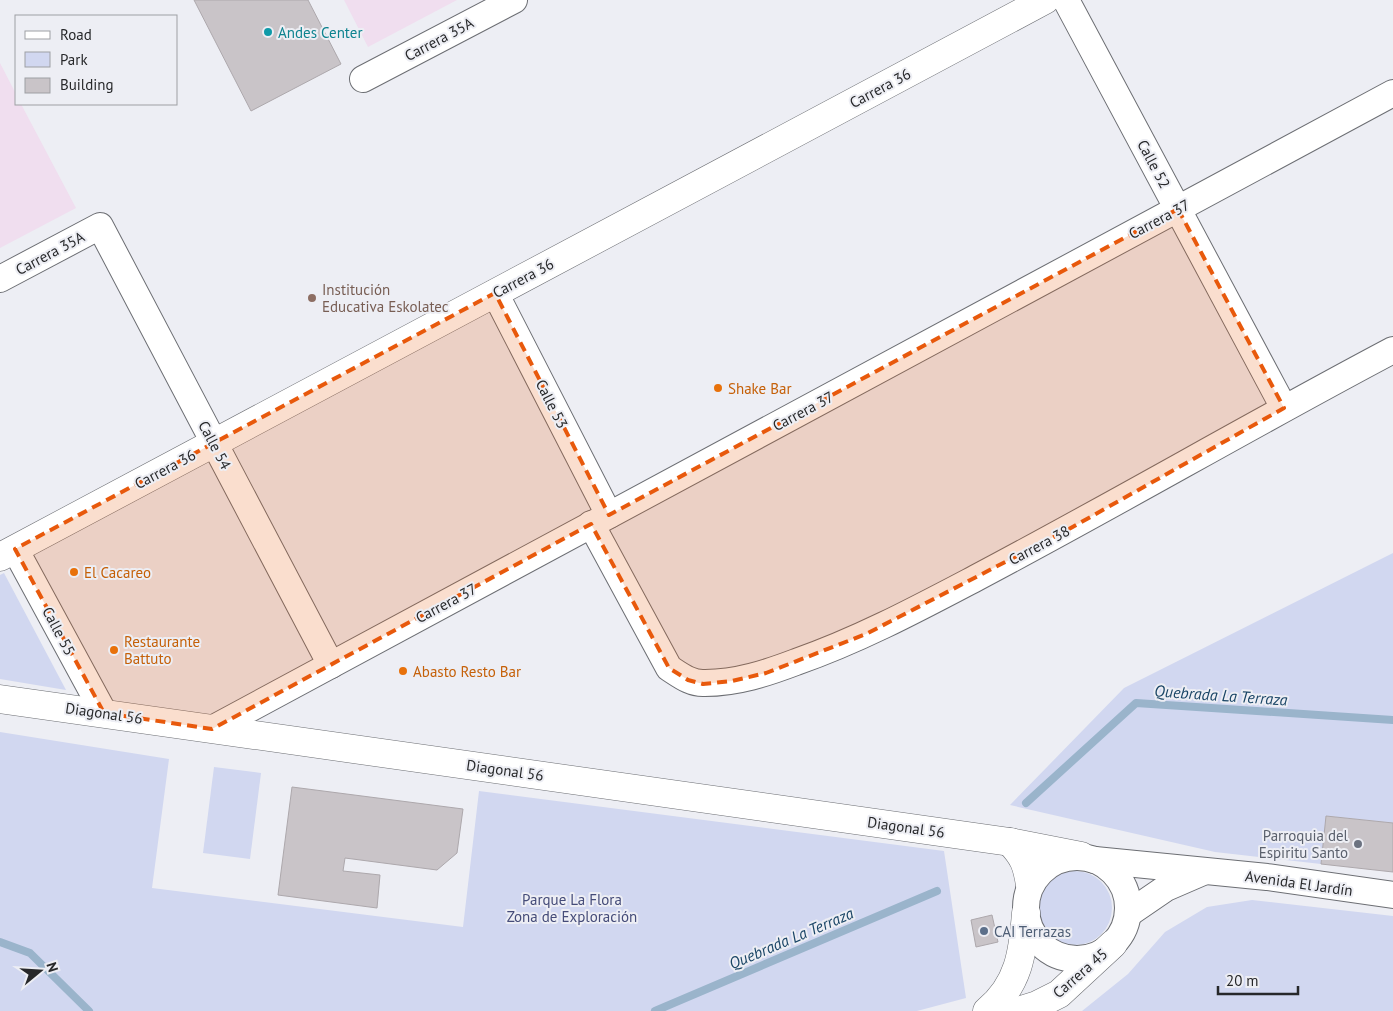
<svg xmlns="http://www.w3.org/2000/svg" width="1393" height="1011" viewBox="0 0 1393 1011" font-family="'PT Sans',sans-serif">
<rect width="100%" height="100%" fill="#edeef4"/>
<g fill="#f0deef">
<path d="M344 0H457L368 47Z"/>
<path d="M0 63 16 94V104H21L76 208 0 248Z"/>
</g>
<g fill="#d1d7f0">
<path d="M1393 553V823L1327 816 1321 864 1215 852 1010 805 1124 688Z"/>
<path d="M4 573 66 690 0 679V575Z"/>
<path d="M0 732 169 759 152 888 463 927 479 791 944 851 966 998 917 1011H0Z"/>
<path d="M214 767 261 773 250 859 203 853Z"/>
<circle cx="1075" cy="908" r="37"/>
<path d="M1252 900 1393 916V1011H1082L1128 974 1165 932 1207 907Z"/>
</g>
<g fill="none" stroke-linecap="round" stroke-linejoin="round">
<g stroke="#9ab4cb" stroke-width="8">
<path d="M1026 803 1136 703 1393 720"/>
<path d="M0 942 30 953 89 1011"/>
<path d="M655 1011 937 891"/>
</g>
</g>
<g fill="#c9c4c8" stroke="#ada8ac">
<path d="M194 0H308L341 64 251 111Z"/>
<path d="M292 787 463 809 457 853 437 870 345 858 343 871 380 875 377 908 278 895Z"/>
<path d="M1326 816 1393 823V872L1321 864Z"/>
<path d="M992 915 998 942 976 947 971 920Z"/>
</g>
<g fill="none" stroke-linecap="round" stroke-linejoin="round">
<g stroke="#6c6e73" stroke-width="28">
<g id="street">
<path d="M1066 0 1284 408"/>
<path d="M363 79 514 0"/>
<path d="M0 279 100 226 331 665"/>
<path d="M495 293 609 515"/>
<path d="M591 524 669 668C680 675 691 684 705 683 737 683 767 673 796 662 859 640 917 609 976 578 1116 504 1253 424 1393 350"/>
<path d="M15 549 104 713"/>
<path d="M212 729 1393 93"/>
<circle cx="1077" cy="908" r="51"/>
<path d="M1095 860 1267 877 1393 895"/>
<path d="M1128 914 1166 888 1203 872"/>
</g>
</g>
<g stroke="#6c6e73" stroke-width="29">
<g id="secondary">
<path d="M0 557 1045 0"/>
<path d="M0 699 1010 842 1081 856"/>
<path d="M1010 842C1024 857 1027 865 1030 885"/>
<path d="M987 1011C1019 985 1023 952 1026 913"/>
<path d="M1018 1011 1037 1005 1059 994 1113 944"/>
</g>
</g>
<use href="#street" stroke="#fff" stroke-width="26"/>
<use href="#secondary" stroke="#fff" stroke-width="28"/>
</g>
<path fill="#e8590c" fill-opacity="0.2" stroke="#e8590c" stroke-width="4" stroke-dasharray="10 6" stroke-linejoin="round" d="M1178 209 1284 408 1069 529 866 634 766 673 732 681 703 684 688 680 669 668 591 524 212 729 104 713 15 549 495 293 609 515Z"/>
<circle fill="#0f9aa8" stroke="#edeef4" stroke-width="2" cx="268" cy="32" r="5"/>
<circle fill="#8d6e63" stroke="#edeef4" stroke-width="2" cx="312" cy="298" r="5"/>
<g fill="#e8710a" stroke="#edeef4" stroke-width="2">
<circle cx="718" cy="388" r="5"/>
<circle cx="74" cy="572" r="5"/>
<circle cx="114" cy="650" r="5"/>
<circle cx="403" cy="671" r="5"/>
</g>
<circle fill="#6b7280" stroke="#edeef4" stroke-width="2" cx="1358" cy="844" r="5"/>
<circle fill="#5c6f8a" stroke="#edeef4" stroke-width="2" cx="984" cy="931" r="5"/>
<g text-anchor="middle" dominant-baseline="central" stroke-width="4" stroke-linejoin="round" paint-order="stroke">
<g font-size="15" fill="#0d838f" stroke="#edeef4" text-anchor="start">
<text x="278" y="32">Andes Center</text>
</g>
<g font-size="15" fill="#27282a" stroke="#edeef4">
<text transform="translate(439 39) rotate(-28)">Carrera 35A</text>
<text transform="translate(880 88) rotate(-28)">Carrera 36</text>
<text transform="translate(1154 164) rotate(62)">Calle 52</text>
<text transform="translate(1159 219) rotate(-28)">Carrera 37</text>
<text transform="translate(50 253) rotate(-28)">Carrera 35A</text>
<text transform="translate(523 278) rotate(-28)">Carrera 36</text>
<text transform="translate(552 404) rotate(63)">Calle 53</text>
<text transform="translate(803 411) rotate(-28)">Carrera 37</text>
<text transform="translate(215 445) rotate(62)">Calle 54</text>
<text transform="translate(165 469) rotate(-28)">Carrera 36</text>
<text transform="translate(1039 545) rotate(-28)">Carrera 38</text>
<text transform="translate(446 603) rotate(-28)">Carrera 37</text>
<text transform="translate(59 631) rotate(62)">Calle 55</text>
<text transform="translate(104 713) rotate(8)">Diagonal 56</text>
<text transform="translate(505 770) rotate(8)">Diagonal 56</text>
<text transform="translate(906 827) rotate(8)">Diagonal 56</text>
<text transform="translate(1299 883) rotate(8)">Avenida El Jardín</text>
<text transform="translate(1080 973) rotate(-41)">Carrera 45</text>
</g>
<g font-size="15" fill="#785e54" stroke="#edeef4" text-anchor="start">
<text x="322" y="289">Institución<tspan x="322" dy="17">Educativa Eskolatec</tspan></text>
</g>
<g font-size="15" fill="#c56008" stroke="#edeef4" text-anchor="start">
<text x="728" y="388">Shake Bar</text>
<text x="84" y="572">El Cacareo</text>
<text x="124" y="641">Restaurante<tspan x="124" dy="17">Battuto</tspan></text>
<text x="413" y="671">Abasto Resto Bar</text>
</g>
<g font-size="15" fill="#5b616d" stroke="#edeef4" text-anchor="end">
<text x="1348" y="835">Parroquia del<tspan x="1348" dy="17">Espiritu Santo</tspan></text>
</g>
<g font-size="15" fill="#454c79" stroke="#edeef4">
<text x="572" y="899">Parque La Flora<tspan x="572" dy="17">Zona de Exploración</tspan></text>
</g>
<g font-size="15" fill="#4e5e75" stroke="#edeef4" text-anchor="start">
<text x="994" y="931">CAI Terrazas</text>
</g>
<g font-size="16" font-style="italic" fill="#1a4566" stroke="#edeef4">
<text transform="translate(1221 695) rotate(4)">Quebrada La Terraza</text>
<text transform="translate(791 938) rotate(-23)">Quebrada La Terraza</text>
</g>
</g>
<rect x="15" y="15" width="162" height="90" fill="#edeef4" stroke="#9e9fa3"/>
<rect x="25" y="31" width="25" height="8" fill="#ffffff" stroke="#9e9fa3"/>
<text x="60" y="40" font-size="15" fill="#27282a">Road</text>
<rect x="25" y="52" width="25" height="15" fill="#d1d7f0" stroke="#9e9fa3"/>
<text x="60" y="65" font-size="15" fill="#27282a">Park</text>
<rect x="25" y="78" width="25" height="15" fill="#c9c4c8" stroke="#9e9fa3"/>
<text x="60" y="90" font-size="15" fill="#27282a">Building</text>
<g transform="translate(40 971) rotate(72)" stroke="#edeef4" stroke-width="4" paint-order="stroke">
<path d="M0-4L9 19L0 12L-9 19Z" fill="#27282a"/>
<text y="-8" font-size="14" font-weight="bold" text-anchor="middle" fill="#27282a">N</text>
</g>
<path d="M1218 986v8h80v-8" fill="none" stroke="#27282a" stroke-width="2.5"/>
<text x="1226" y="986" font-size="15" fill="#27282a" stroke="#edeef4" stroke-width="4" paint-order="stroke">20 m</text>
</svg>
